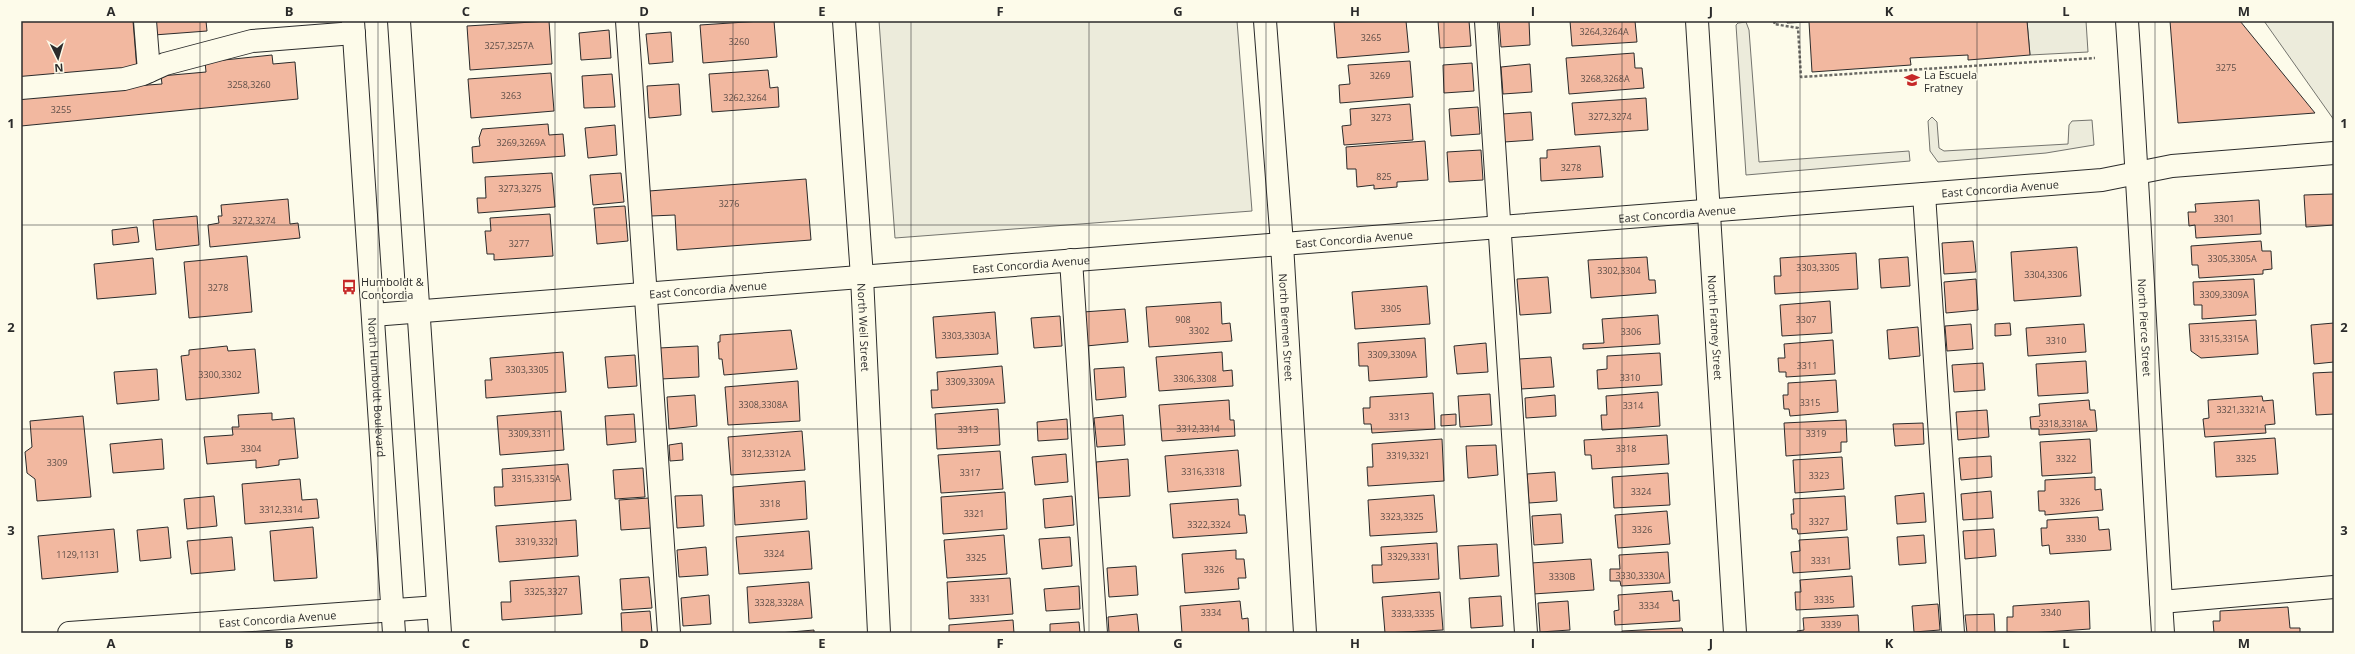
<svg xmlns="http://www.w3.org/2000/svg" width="2355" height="654" viewBox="0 0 2355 654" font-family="'Open Sans',sans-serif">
<rect width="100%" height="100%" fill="#fdfbea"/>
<g fill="#ecebdb" stroke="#74746e">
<path d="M879 21H1237L1252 211 895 238Z"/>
<path d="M2027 21H2086L2088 52 2030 55Z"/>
<path d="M2264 21H2334V120Z"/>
<path d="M1746 22 1749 30 1759 162 1909 151 1910 161 1746 175 1736 25 1738 23Z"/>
<path d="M1932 117 1937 122 1939 148 1944 151 2068 144 2069 125 2072 121 2092 120 2094 145 2046 153 1938 162 1930 151 1928 121Z"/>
</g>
<g fill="#f2b8a0" stroke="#2b2b2b">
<path d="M21 21H133L137 70 21 80Z"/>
<path d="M152 21H206L207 31 154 35Z"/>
<path d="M549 21 552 64 470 70 467 26Z"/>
<path d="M761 21H774L777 57 703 63 700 25Z"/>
<path d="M1406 21 1409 52 1337 58 1334 22Z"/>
<path d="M1438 21H1469L1471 46 1440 48Z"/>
<path d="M1499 21H1529L1530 45 1501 47Z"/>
<path d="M1570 21H1635L1637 42 1572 46Z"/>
<path d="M1787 21H2027L2030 55 1968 60V55L1910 58 1911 65 1812 72 1809 22 1787 23Z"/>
<path d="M2170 21H2240L2315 113 2178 123Z"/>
<path d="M609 30 611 58 581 60 579 33Z"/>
<path d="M671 32 673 62 649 64 646 34Z"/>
<path d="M1634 53 1635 68H1642L1644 88 1569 94 1566 58Z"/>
<path d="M272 55 273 64 295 62 298 99 21 126V94L162 84 161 76 206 72 205 62Z"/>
<path d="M1410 61 1413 97 1340 103 1339 85 1350 84 1348 65Z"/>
<path d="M1472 63 1474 91 1444 93 1443 65Z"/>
<path d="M1530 64 1532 92 1503 94 1501 67Z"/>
<path d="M768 70 770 88 778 87 779 107 712 112 709 74Z"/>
<path d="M551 73 554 111 471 118 468 79Z"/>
<path d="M612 74 615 107 584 108 582 76Z"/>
<path d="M679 84 681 115 649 118 647 86Z"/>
<path d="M1646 98 1648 130 1575 135 1572 103Z"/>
<path d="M1410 104 1413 140 1344 145 1342 126 1351 125 1350 109Z"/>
<path d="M1478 107 1480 134 1451 136 1449 109Z"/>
<path d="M1531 112 1533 140 1504 142 1502 114Z"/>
<path d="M548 124 549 135 563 134 565 156 473 163 472 147 480 146 479 138 482 129Z"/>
<path d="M615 125 617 155 588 158 585 128Z"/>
<path d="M1425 141 1428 180 1397 182V187L1374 189V185L1357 187 1356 169H1347L1346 147Z"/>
<path d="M1600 146 1603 177 1541 181 1540 158H1547V150Z"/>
<path d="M1481 150 1483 180 1449 182 1447 152Z"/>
<path d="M552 173 555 207 478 213 477 198H486L485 177Z"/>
<path d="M621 173 624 202 593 205 590 175Z"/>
<path d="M806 179 811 240 677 250 675 215 651 216 649 191Z"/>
<path d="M2334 194V225L2306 227 2304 195Z"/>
<path d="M288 199 290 224 298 223 300 238 210 247 208 225 219 223 218 216H222L221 205Z"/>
<path d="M2259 200 2261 234 2196 238 2195 225 2189 226 2188 212H2196L2195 204Z"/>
<path d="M625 206 628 241 597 244 594 208Z"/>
<path d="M550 214 553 256 494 260V254H487L485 231H491L490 218Z"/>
<path d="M197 216 199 245 156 250 153 220Z"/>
<path d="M137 227 139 242 113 245 112 230Z"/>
<path d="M1973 241 1976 272 1944 274 1942 243Z"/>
<path d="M2261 241 2262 251H2271L2272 269 2263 270V274L2199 278 2198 265H2192L2191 246Z"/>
<path d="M2077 247 2081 296 2014 301 2011 252Z"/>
<path d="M1856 253 1858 289 1775 294 1774 276H1781L1780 258Z"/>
<path d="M247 256 252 312 189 318 184 262Z"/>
<path d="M1647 257 1649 280H1655L1656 293 1591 298 1588 260Z"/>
<path d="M1908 257 1910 286 1881 288 1879 259Z"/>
<path d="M153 258 156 294 97 299 94 264Z"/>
<path d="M1548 277 1551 313 1520 315 1517 279Z"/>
<path d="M1976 279 1978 310 1946 313 1944 282Z"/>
<path d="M2254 279 2256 315 2202 319V305H2194L2193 282Z"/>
<path d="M1427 286 1430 324 1355 329 1352 292Z"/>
<path d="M1830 301 1832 333 1782 336 1780 305Z"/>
<path d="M1221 302 1222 324 1230 323 1232 341 1149 347 1146 307Z"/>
<path d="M1125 309 1128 342 1086 346 1083 312Z"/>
<path d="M995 312 998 354 936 358 933 317Z"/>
<path d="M1658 315 1660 344 1583 349V344L1604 343 1602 319Z"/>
<path d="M1060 316 1062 346 1034 348 1031 318Z"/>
<path d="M2256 320 2258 354 2201 358 2191 351 2189 324Z"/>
<path d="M2010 323 2011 335 1995 336V324Z"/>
<path d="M2334 323V362L2314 364 2311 325Z"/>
<path d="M1971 324 1973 349 1947 351 1945 326Z"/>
<path d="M2084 324 2086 352 2028 356 2026 328Z"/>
<path d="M1918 327 1920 356 1889 359 1887 330Z"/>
<path d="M791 330 797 369 724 375 722 359H719L718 342H720V335Z"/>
<path d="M1425 338 1427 377 1369 381 1368 366H1359L1358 343Z"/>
<path d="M1833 340 1835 374 1786 377V372H1779L1778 358H1785L1784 344Z"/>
<path d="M1486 343 1488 372 1457 374 1454 346Z"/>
<path d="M227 346 228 351 255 349 259 393 186 400 181 356 189 355V350Z"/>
<path d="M698 346 699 377 661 379 659 348Z"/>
<path d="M563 352 566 392 486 398 485 380H492L490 358Z"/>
<path d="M1222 352 1223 371 1232 370 1233 386 1159 391 1156 357Z"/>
<path d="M1660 353 1662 385 1598 389 1597 370 1607 369V356Z"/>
<path d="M635 355 637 386 608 388 605 357Z"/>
<path d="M1551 357 1554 387 1521 389 1519 359Z"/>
<path d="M2086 361 2088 393 2038 396 2036 364Z"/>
<path d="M1983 363 1985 390 1954 392 1952 365Z"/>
<path d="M1002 366 1005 403 932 408 931 390H938L937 372Z"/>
<path d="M1124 367 1126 397 1096 400 1094 369Z"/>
<path d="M157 369 159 400 117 404 114 372Z"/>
<path d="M2334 372V414L2316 415 2313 373Z"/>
<path d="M1836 380 1838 412 1790 416 1789 409H1784L1783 395H1788V383Z"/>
<path d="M798 381 800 421 728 425 725 387Z"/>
<path d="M1658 392 1660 426 1602 430 1601 415H1607L1606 396Z"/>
<path d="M1433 393 1435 429 1372 433 1371 424H1364L1363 408H1370V397Z"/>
<path d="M1490 394 1492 425 1460 427 1458 396Z"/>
<path d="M695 395 697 426 669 429 667 397Z"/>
<path d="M1555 395 1556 416 1526 418 1525 398Z"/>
<path d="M2262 396 2263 401 2273 400 2275 424 2265 425 2266 433 2205 437 2203 419 2209 418 2208 400Z"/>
<path d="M1229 400 1230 420H1234L1235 436 1162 441 1159 405Z"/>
<path d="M2089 400 2090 410H2095L2097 431 2039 435V429H2031L2030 417 2040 416 2039 404Z"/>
<path d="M998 409 1000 445 937 449 935 414Z"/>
<path d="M1987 410 1989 437 1958 440 1956 412Z"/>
<path d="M561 411 564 450 500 455 497 416Z"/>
<path d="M272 413V420L294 418 298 458 279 460V465L256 468V460L207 464 204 437 233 435 232 427H239L238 415Z"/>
<path d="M634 414 636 442 607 445 605 416Z"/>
<path d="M1456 414V425L1441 426V415Z"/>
<path d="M1123 415 1125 445 1097 447 1094 418Z"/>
<path d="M83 416 91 497 37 501 35 479 27 473 25 452 32 447 30 421Z"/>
<path d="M1067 419 1068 439 1038 441 1037 422Z"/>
<path d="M1846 420 1847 442H1841V452L1786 456 1784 423Z"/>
<path d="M1923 423 1924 444 1895 446 1893 424Z"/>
<path d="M802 431 805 470 731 475 728 437Z"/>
<path d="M1667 435 1669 464 1592 469 1591 455H1585L1584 440Z"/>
<path d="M2275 438 2278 474 2216 477 2214 442Z"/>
<path d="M162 439 164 469 113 473 110 444Z"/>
<path d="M1442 439 1444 481 1368 486 1367 467H1373L1372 444Z"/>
<path d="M2090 439 2092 473 2042 476 2040 442Z"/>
<path d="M682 443 683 460 670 461 669 445Z"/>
<path d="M1496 445 1498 475 1468 478 1466 446Z"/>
<path d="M1238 450 1241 486 1168 492 1165 456Z"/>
<path d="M1000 451 1003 489 941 493 938 455Z"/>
<path d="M1066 454 1068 482 1035 485 1032 457Z"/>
<path d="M1991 456 1992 477 1961 480 1959 458Z"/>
<path d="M1842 457 1844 489 1795 493 1793 460Z"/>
<path d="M1128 459 1130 496 1098 498 1096 462Z"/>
<path d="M568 464 571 500 495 506 494 487H503L502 469Z"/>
<path d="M643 468 645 497 615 499 613 470Z"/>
<path d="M1555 472 1557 501 1529 503 1527 474Z"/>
<path d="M1668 473 1670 505 1614 508 1612 477Z"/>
<path d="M2095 477V490L2101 489 2103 510 2045 515V511H2039L2038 491H2045V480Z"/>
<path d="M300 479 302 500 317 499 319 518 245 524 242 484Z"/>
<path d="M805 481 807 519 735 525 733 487Z"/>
<path d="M1991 491 1993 518 1963 520 1961 494Z"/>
<path d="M1005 492 1007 529 943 534 941 497Z"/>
<path d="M1924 493 1926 522 1897 524 1895 496Z"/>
<path d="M702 495 704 526 677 528 675 496Z"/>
<path d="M1434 495 1437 532 1370 536 1368 500Z"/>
<path d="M214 496 217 526 187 529 184 499Z"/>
<path d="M1072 496 1074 525 1045 528 1043 499Z"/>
<path d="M1845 496 1847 530 1798 534 1797 529H1792L1791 514H1794L1793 499Z"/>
<path d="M649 498 651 528 621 530 619 500Z"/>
<path d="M1238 499 1239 515H1245L1247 533 1173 538 1170 504Z"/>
<path d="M1667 511 1670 544 1618 548 1615 515Z"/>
<path d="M1561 514 1563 543 1534 545 1532 516Z"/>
<path d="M2098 517 2099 530 2109 529 2111 550 2050 554 2049 545 2042 546 2041 528H2047V520Z"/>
<path d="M576 520 578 556 499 562 496 526Z"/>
<path d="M168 527 171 558 140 561 137 530Z"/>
<path d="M313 527 317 578 274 581 270 531Z"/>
<path d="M114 529 118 572 42 579 38 536Z"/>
<path d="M1994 529 1996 556 1965 559 1963 531Z"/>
<path d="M809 531 812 569 739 574 736 537Z"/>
<path d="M1004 535 1007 574 947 578 944 540Z"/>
<path d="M1924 535 1926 563 1899 565 1897 537Z"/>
<path d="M232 537 235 570 191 574 187 541Z"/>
<path d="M1070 537 1072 566 1042 569 1039 539Z"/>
<path d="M1848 537 1850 569 1793 573 1791 552 1800 551 1799 540Z"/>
<path d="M1437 543 1439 579 1373 583 1372 565H1382L1381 547Z"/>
<path d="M1497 544 1499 576 1460 579 1458 546Z"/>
<path d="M706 547 708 575 679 577 677 550Z"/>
<path d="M1236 550V559H1244L1246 578H1238L1239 589 1185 593 1182 554Z"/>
<path d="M1668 552 1670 583 1621 586 1620 581H1610V569H1620L1619 555Z"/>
<path d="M1591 559 1594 590 1533 594 1531 563Z"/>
<path d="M1136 566 1138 595 1109 597 1107 568Z"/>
<path d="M579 576 582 614 502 620 501 602H511L510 581Z"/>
<path d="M1852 576 1854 607 1796 610 1795 592H1801L1800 580Z"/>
<path d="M649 577 652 608 622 610 620 579Z"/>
<path d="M1010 578 1013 614 949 619 947 582Z"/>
<path d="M809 582 812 618 749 623 747 587Z"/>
<path d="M1079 586 1080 609 1046 611 1044 589Z"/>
<path d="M1672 591 1673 601 1679 600 1680 621 1615 625 1614 611 1619 610 1618 595Z"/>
<path d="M1440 592 1443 630 1385 633 1382 597Z"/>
<path d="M709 595 711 624 683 626 681 598Z"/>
<path d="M1501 596 1503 626 1471 628 1469 598Z"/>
<path d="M1240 601 1242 619 1248 618 1249 633H1182L1180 606Z"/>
<path d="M1568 601 1570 630 1540 632 1538 603Z"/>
<path d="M2089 601 2090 629 2030 633 2007 632V617H2013V606Z"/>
<path d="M1938 604 1940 630 1914 632 1912 606Z"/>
<path d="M2288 607 2290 628H2300V633H2214L2213 621H2220V611Z"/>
<path d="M650 611 652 633H622L621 613Z"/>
<path d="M1137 614 1139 633H1109L1108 617Z"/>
<path d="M1994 614 1995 633H1967L1965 615Z"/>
<path d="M1858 615 1859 633H1797V631L1804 630 1803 618Z"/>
<path d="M1013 620 1014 633H949V625Z"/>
<path d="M1079 622 1080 633H1050V624Z"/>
<path d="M1682 628 1683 633H1622V631Z"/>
<path d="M814 630V633H779Z"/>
</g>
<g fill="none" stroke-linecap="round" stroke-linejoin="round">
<g stroke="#2b2b2b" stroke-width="24">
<g id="minor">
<path d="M145 21 149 71"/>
<path d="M627 21 669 633"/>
<path id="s1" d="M844 21 862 277 879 633"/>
<path id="s2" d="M1265 21 1282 244 1305 633"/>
<path d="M1486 21 1526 633"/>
<path id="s3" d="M1697 21 1735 633"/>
<path id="s4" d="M2127 21C2141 225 2150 429 2163 633"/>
<path d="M21 88 124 79 143 74 165 64 252 41 354 33"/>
<path d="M1924 194 1953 633"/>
<path d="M1071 260 1096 633"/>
<path id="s5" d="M373 315 2102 180 2172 166 2334 153"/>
<path d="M2161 602 2334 587"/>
<path id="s6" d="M69 633 438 607"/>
</g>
</g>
<g stroke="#2b2b2b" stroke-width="24">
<g id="major">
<path id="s7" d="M353 21 394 633"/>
<path d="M399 21 440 633"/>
</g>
</g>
<path stroke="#6a6964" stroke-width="2.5" stroke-dasharray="3 2" stroke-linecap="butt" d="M1775 21 1774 24 1798 28 1801 77 2095 58"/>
<use href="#minor" stroke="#fdfbea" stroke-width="22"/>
<use href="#major" stroke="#fdfbea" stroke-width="22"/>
</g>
<path fill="none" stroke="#2b2b2b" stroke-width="1" stroke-opacity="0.55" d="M200 21V633M378 21V633M555 21V633M733 21V633M911 21V633M1089 21V633M1266 21V633M1444 21V633M1622 21V633M1800 21V633M1977 21V633M2155 21V633M21 225H2334M21 429H2334"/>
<defs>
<g id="school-bare" transform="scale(1.2)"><path d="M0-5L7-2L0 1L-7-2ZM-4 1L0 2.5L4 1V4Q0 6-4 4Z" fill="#c62828" stroke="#fdfbea" stroke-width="2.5" paint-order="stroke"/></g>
<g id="bus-bare" transform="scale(1.2)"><path d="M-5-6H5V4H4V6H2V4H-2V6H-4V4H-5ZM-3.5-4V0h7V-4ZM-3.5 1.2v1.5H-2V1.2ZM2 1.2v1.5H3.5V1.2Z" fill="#c62828" stroke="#fdfbea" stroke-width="2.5" paint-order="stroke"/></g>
</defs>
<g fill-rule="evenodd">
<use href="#school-bare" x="1912" y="80"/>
<use href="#bus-bare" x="349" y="287"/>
</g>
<g text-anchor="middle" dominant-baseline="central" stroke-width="3" stroke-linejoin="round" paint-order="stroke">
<g font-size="9" fill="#5d4e48">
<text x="1604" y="31">3264,3264A</text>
<text x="1371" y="37">3265</text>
<text x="739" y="41">3260</text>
<text x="509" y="45">3257,3257A</text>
<text x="2226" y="67">3275</text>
<text x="1380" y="75">3269</text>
<text x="1605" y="78">3268,3268A</text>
<text x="249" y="84">3258,3260</text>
<text x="511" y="95">3263</text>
<text x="745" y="97">3262,3264</text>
<text x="61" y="109">3255</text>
<text x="1610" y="116">3272,3274</text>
<text x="1381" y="117">3273</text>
<text x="521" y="142">3269,3269A</text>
<text x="1571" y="167">3278</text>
<text x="1384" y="176">825</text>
<text x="520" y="188">3273,3275</text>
<text x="729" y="203">3276</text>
<text x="2224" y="218">3301</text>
<text x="254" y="220">3272,3274</text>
<text x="519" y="243">3277</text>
<text x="2232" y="258">3305,3305A</text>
<text x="1818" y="267">3303,3305</text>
<text x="1619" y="270">3302,3304</text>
<text x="2046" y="274">3304,3306</text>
<text x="218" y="287">3278</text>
<text x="2224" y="294">3309,3309A</text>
<text x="1391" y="308">3305</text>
<text x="1183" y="319">908</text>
<text x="1806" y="319">3307</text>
<text x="1199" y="330">3302</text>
<text x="1631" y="331">3306</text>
<text x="966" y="335">3303,3303A</text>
<text x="2224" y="338">3315,3315A</text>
<text x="2056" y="340">3310</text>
<text x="1392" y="354">3309,3309A</text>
<text x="1807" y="365">3311</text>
<text x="527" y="369">3303,3305</text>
<text x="220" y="374">3300,3302</text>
<text x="1630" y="377">3310</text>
<text x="1195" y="378">3306,3308</text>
<text x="970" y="381">3309,3309A</text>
<text x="1810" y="402">3315</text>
<text x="763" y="404">3308,3308A</text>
<text x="1633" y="405">3314</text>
<text x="2241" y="409">3321,3321A</text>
<text x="1399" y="416">3313</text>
<text x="2063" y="423">3318,3318A</text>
<text x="1198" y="428">3312,3314</text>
<text x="968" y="429">3313</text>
<text x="530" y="433">3309,3311</text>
<text x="1816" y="433">3319</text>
<text x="251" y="448">3304</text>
<text x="1626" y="448">3318</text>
<text x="766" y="453">3312,3312A</text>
<text x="1408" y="455">3319,3321</text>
<text x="2066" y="458">3322</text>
<text x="2246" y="458">3325</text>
<text x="57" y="462">3309</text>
<text x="1203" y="471">3316,3318</text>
<text x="970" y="472">3317</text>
<text x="1819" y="475">3323</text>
<text x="536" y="478">3315,3315A</text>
<text x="1641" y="491">3324</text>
<text x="2070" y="501">3326</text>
<text x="770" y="503">3318</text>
<text x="281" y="509">3312,3314</text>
<text x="974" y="513">3321</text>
<text x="1402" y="516">3323,3325</text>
<text x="1819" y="521">3327</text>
<text x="1209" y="524">3322,3324</text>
<text x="1642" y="529">3326</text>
<text x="2076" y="538">3330</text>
<text x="537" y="541">3319,3321</text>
<text x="774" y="553">3324</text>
<text x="78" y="554">1129,1131</text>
<text x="1409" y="556">3329,3331</text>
<text x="976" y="557">3325</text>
<text x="1821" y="560">3331</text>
<text x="1214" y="569">3326</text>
<text x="1640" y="575">3330,3330A</text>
<text x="1562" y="576">3330B</text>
<text x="546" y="591">3325,3327</text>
<text x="980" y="598">3331</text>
<text x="1824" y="599">3335</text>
<text x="779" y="602">3328,3328A</text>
<text x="1649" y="605">3334</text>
<text x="1211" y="612">3334</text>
<text x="2051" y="612">3340</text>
<text x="1413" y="613">3333,3335</text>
<text x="1831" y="624">3339</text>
</g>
<g font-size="11" fill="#2b2b2b" stroke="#fdfbea" text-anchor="start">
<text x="1924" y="74">La Escuela<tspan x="1924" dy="13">Fratney</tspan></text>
<text x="361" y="281">Humboldt &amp;<tspan x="361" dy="13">Concordia</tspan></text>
</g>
<g font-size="11" fill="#2b2b2b" stroke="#fdfbea">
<text stroke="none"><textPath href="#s5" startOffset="1632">East Concordia Avenue</textPath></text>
<text stroke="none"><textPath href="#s5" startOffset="1308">East Concordia Avenue</textPath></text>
<text stroke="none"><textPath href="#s5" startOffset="984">East Concordia Avenue</textPath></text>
<text stroke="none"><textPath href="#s5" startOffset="660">East Concordia Avenue</textPath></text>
<text stroke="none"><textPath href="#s5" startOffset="336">East Concordia Avenue</textPath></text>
<text stroke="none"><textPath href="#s1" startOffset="307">North Weil Street</textPath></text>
<text stroke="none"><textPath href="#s2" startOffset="307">North Bremen Street</textPath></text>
<text stroke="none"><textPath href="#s3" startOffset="307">North Fratney Street</textPath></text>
<text stroke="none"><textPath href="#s4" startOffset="307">North Pierce Street</textPath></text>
<text stroke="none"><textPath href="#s7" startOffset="367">North Humboldt Boulevard</textPath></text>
<text stroke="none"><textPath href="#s6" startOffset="209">East Concordia Avenue</textPath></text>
</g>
</g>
<rect width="2355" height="654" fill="none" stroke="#fdfbea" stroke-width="44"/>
<g transform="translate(58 58) rotate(175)" stroke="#fdfbea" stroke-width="3" paint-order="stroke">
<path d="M0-3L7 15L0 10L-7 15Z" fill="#2b2b2b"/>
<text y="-6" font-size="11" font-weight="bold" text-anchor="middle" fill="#2b2b2b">N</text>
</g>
<rect x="22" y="22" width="2311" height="610" fill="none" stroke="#2b2b2b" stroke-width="1.5"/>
<g font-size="13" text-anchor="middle" font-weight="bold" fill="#2b2b2b">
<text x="111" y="16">A</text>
<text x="289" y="16">B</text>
<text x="466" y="16">C</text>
<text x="644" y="16">D</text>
<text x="822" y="16">E</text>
<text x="1000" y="16">F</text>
<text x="1178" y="16">G</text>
<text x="1355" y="16">H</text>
<text x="1533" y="16">I</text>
<text x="1711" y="16">J</text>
<text x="1889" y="16">K</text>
<text x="2066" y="16">L</text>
<text x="2244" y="16">M</text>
<text x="11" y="128">1</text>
<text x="2344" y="128">1</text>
<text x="11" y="332">2</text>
<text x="2344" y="332">2</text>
<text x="11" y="535">3</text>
<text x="2344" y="535">3</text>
<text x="111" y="648">A</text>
<text x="289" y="648">B</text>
<text x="466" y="648">C</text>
<text x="644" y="648">D</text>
<text x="822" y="648">E</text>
<text x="1000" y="648">F</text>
<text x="1178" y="648">G</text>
<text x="1355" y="648">H</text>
<text x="1533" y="648">I</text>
<text x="1711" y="648">J</text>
<text x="1889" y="648">K</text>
<text x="2066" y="648">L</text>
<text x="2244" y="648">M</text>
</g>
</svg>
